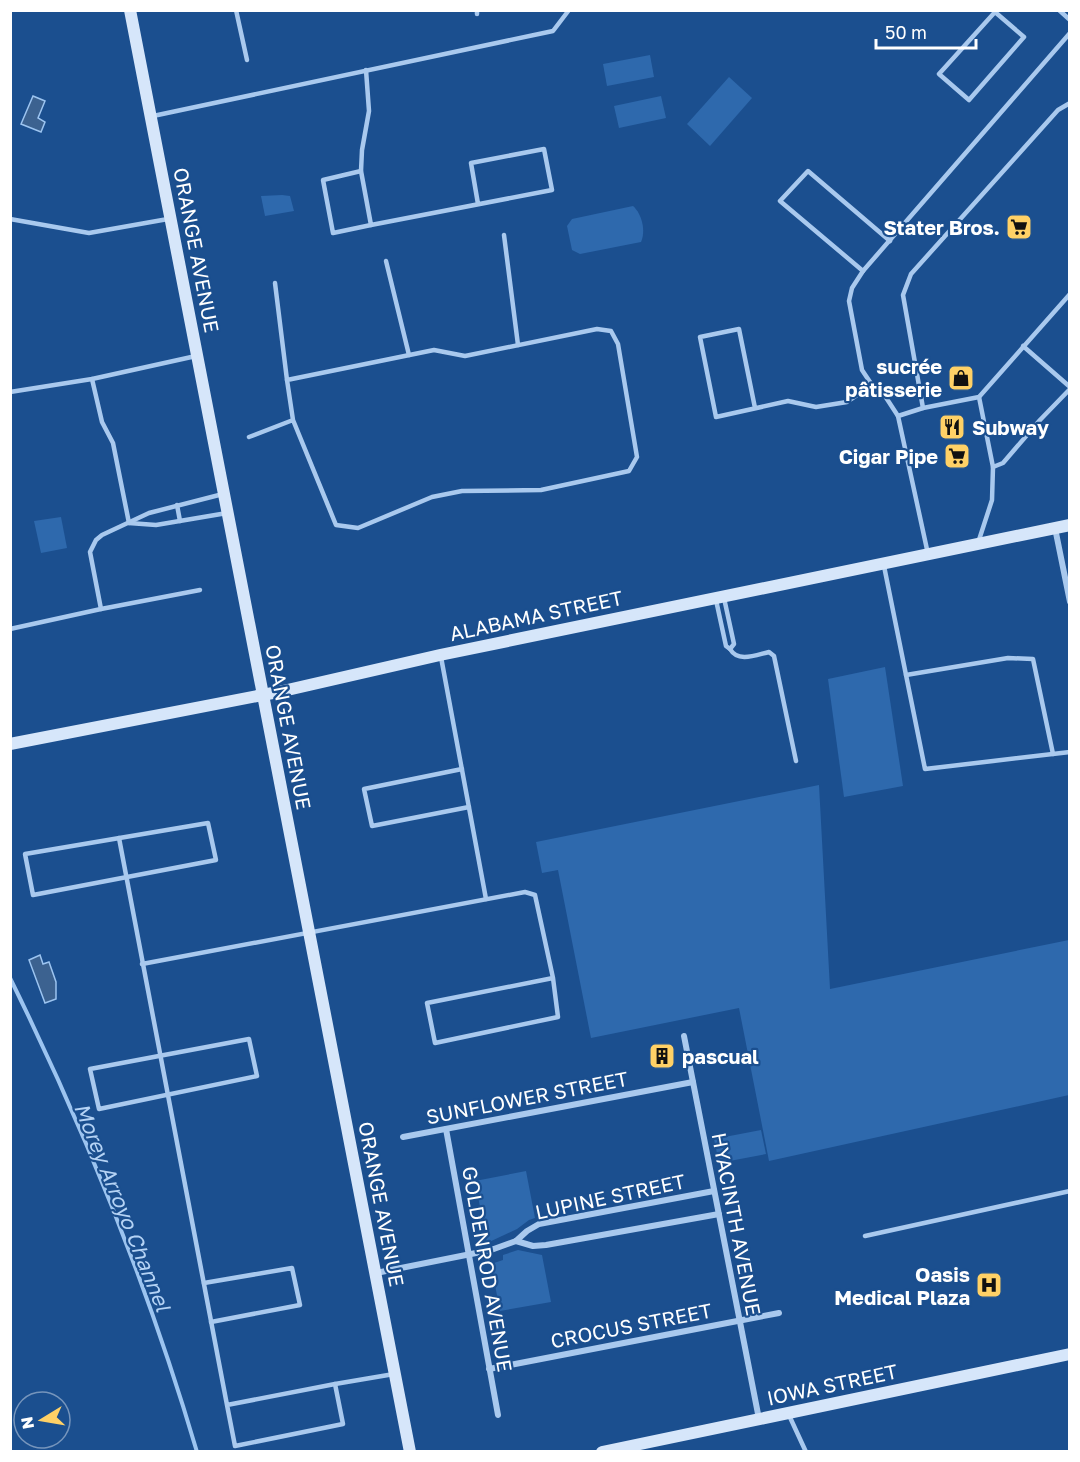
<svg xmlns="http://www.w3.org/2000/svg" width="1080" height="1462" viewBox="0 0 1080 1462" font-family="'Golos Text',sans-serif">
<rect width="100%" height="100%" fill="#1b4f8f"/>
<g fill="#2e69ad">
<path d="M650 55 654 77 607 86 603 64Z"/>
<path d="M729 77 752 98 710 146 687 124Z"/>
<path d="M661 96 666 118 619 128 614 106Z"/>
<path d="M282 195 290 196 294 211 265 216 261 196Z"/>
<path d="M633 206C642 214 646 231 641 242L580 254 572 250 567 226 572 219Z"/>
<path d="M61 517 67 548 41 553 34 521Z"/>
<path d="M885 667 903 786 844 797 828 679Z"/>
<path d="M819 785 830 989 1069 940V1095L769 1161 739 1008 591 1038 558 870 542 873 536 842Z"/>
<path d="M761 1130 766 1154 719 1163 714 1139Z"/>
<path d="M526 1171 535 1218 529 1220 517 1229 487 1243 475 1181Z"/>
<path d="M518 1250 542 1255 551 1302 500 1311 491 1264 503 1260V1255Z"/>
</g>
<g fill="#3c6290" stroke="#9cc4f0" stroke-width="1.5">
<path d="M33 96 45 101 38 118 45 122 41 132 21 124Z"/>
<path d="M40 955 43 964 49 962 56 982V999L45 1003 29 960Z"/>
</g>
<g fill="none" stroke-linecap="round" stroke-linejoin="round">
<path stroke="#9cc4f0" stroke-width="4" d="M10 978C85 1130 149 1289 197 1452"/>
<g stroke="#a9c9ee" stroke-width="4.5">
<path d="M236 10 247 60"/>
<path d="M477 10V14"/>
<path d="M1059 10 1070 20"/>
<path d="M995 12 1024 37 969 100 939 74 995 12 997 10"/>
<path d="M366 70 369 111 362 150 361 171 371 225 552 190 544 149 471 163 478 204"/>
<path d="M153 116 553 31 569 10"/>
<path d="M361 171 323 180 333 233 371 225"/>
<path d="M10 219 89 233 168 219"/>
<path d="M504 235 518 345"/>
<path d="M386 261 409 355"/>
<path d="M863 271 780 201 808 171 890 241"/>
<path d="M275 283 287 380"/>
<path d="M1023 346 1070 387"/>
<path d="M92 379 102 422 113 443 129 523"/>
<path d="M10 392 92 379 196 356"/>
<path d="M979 397 993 467 1003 463 1040 420 1070 389"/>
<path d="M755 408 739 329 700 337 716 417 788 401 816 407 847 402 872 385"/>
<path d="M923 408 903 295 911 274 1058 110 1070 103"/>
<path d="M898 416 923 408 979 397 1070 294"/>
<path d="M249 437 293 420 336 525 358 528 432 497 462 491 541 490 629 471 637 457 618 344 611 331 597 329 465 356 434 350 287 380 293 420"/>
<path d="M177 505 180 521"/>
<path d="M129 523 156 525 227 513"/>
<path d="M978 543 992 500 993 467"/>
<path d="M928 554 898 416 885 396 872 385 862 370 849 301 852 288 863 271 1070 33"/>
<path d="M884 566 925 769 1070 752"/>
<path d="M716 600 726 646 730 649 734 644 724 598"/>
<path d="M101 609 90 552 96 540 102 535 149 513 223 494"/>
<path d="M10 629 101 609 200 590"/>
<path d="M730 649C738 663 756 655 769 652L774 656 796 761"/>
<path d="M441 657 486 899"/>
<path d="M906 675 1008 658 1033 659 1053 754"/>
<path d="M462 769 364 789 372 826 469 807"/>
<path d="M208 823 216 860 33 895 25 854Z"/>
<path d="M119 838C155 1027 191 1216 227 1405L235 1446 343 1424 335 1384 227 1405"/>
<path d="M142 964 525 892 535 895 553 978 558 1017 435 1043 427 1003 553 978"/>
<path d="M249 1039 257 1076 99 1109 90 1069Z"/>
<path d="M865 1236 1070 1191"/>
<path d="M204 1283 292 1268 300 1305 211 1322"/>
<path d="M335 1384 394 1374"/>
<path d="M788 1413 806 1452"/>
</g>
<g stroke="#a9c9ee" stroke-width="6">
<path d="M1055 528 1070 602"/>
<path d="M684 1036 759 1419"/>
<path d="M446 1129 498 1415"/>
<path d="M403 1137 693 1082"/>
<path d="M516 1241 533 1246 546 1245 719 1214"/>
<path d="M376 1273 491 1250 516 1241 527 1231 539 1224 714 1191"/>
<path d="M489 1369 779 1313"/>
</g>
<g stroke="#d6e6fa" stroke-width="12">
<path d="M130 10 410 1452"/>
<path d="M10 744 283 691 440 655 1070 525"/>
<path d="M602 1452 1070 1354"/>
</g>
</g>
<defs>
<g id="supermarket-square" transform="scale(1.35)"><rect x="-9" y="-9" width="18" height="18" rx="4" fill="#ffd166" stroke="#1b4f8f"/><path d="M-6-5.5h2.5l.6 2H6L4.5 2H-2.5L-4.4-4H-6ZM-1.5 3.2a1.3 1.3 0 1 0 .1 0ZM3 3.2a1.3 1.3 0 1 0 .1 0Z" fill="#111"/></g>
<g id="shop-square" transform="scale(1.35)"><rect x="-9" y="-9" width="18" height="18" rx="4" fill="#ffd166" stroke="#1b4f8f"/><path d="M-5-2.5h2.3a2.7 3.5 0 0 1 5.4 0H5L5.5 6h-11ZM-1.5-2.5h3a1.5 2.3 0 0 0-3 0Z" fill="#111"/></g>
<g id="restaurant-square" transform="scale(1.35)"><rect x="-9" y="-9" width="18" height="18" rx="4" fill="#ffd166" stroke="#1b4f8f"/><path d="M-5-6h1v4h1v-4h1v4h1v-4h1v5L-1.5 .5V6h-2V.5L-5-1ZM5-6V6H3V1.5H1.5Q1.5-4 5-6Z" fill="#111"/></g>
<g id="building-square" transform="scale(1.35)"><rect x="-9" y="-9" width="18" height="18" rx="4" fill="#ffd166" stroke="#1b4f8f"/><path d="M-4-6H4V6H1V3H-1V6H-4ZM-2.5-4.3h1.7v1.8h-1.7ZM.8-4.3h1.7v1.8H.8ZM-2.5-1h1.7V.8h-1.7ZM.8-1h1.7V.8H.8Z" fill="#111"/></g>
<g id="hospital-square" transform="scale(1.35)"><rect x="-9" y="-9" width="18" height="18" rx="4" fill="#ffd166" stroke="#1b4f8f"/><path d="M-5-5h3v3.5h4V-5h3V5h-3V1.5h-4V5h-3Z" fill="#111"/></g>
</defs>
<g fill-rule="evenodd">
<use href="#supermarket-square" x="1019" y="227"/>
<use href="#shop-square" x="961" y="378"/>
<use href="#restaurant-square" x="952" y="427"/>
<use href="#supermarket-square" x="957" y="456"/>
<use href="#building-square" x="662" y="1056"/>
<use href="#hospital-square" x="989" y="1285"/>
</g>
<g text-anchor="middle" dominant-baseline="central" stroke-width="4.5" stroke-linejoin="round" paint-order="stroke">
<g font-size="20" font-weight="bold" fill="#fff" stroke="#1b4f8f" text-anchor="end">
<text x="1000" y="227">Stater Bros.</text>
<text x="942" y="366">sucrée<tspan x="942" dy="23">pâtisserie</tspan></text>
<text x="972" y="427" text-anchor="start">Subway</text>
<text x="938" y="456">Cigar Pipe</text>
<text x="682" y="1056" text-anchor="start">pascual</text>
<text x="970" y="1274">Oasis<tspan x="970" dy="23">Medical Plaza</tspan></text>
</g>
<g font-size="20" fill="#fff" stroke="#1b4f8f">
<text transform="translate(197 250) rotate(79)">ORANGE AVENUE</text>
<text transform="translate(536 615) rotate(-12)">ALABAMA STREET</text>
<text transform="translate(289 727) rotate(79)">ORANGE AVENUE</text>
<text transform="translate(527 1097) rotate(-11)">SUNFLOWER STREET</text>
<text transform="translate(610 1196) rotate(-12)">LUPINE STREET</text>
<text transform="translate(382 1204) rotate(79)">ORANGE AVENUE</text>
<text transform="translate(737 1224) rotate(79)">HYACINTH AVENUE</text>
<text transform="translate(488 1269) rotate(80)">GOLDENROD AVENUE</text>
<text transform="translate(631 1325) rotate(-11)">CROCUS STREET</text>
<text transform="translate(832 1384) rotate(-12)">IOWA STREET</text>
</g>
<g font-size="21" font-style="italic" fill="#b5d3f5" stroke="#1b4f8f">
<text transform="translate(123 1207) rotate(68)">Morey Arroyo Channel</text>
</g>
</g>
<rect width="1080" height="1462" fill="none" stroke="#ffffff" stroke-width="24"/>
<g transform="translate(42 1420) rotate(259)"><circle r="28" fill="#1b4f8f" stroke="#7695bc" stroke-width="1.5"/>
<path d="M0-4.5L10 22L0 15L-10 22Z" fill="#ffd166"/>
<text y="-9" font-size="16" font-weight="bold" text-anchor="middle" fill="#ffffff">N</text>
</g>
<path d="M876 39v9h100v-9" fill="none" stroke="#ffffff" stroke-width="3"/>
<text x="885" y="39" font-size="18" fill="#ffffff" stroke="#1b4f8f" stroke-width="4.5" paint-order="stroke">50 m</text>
</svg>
